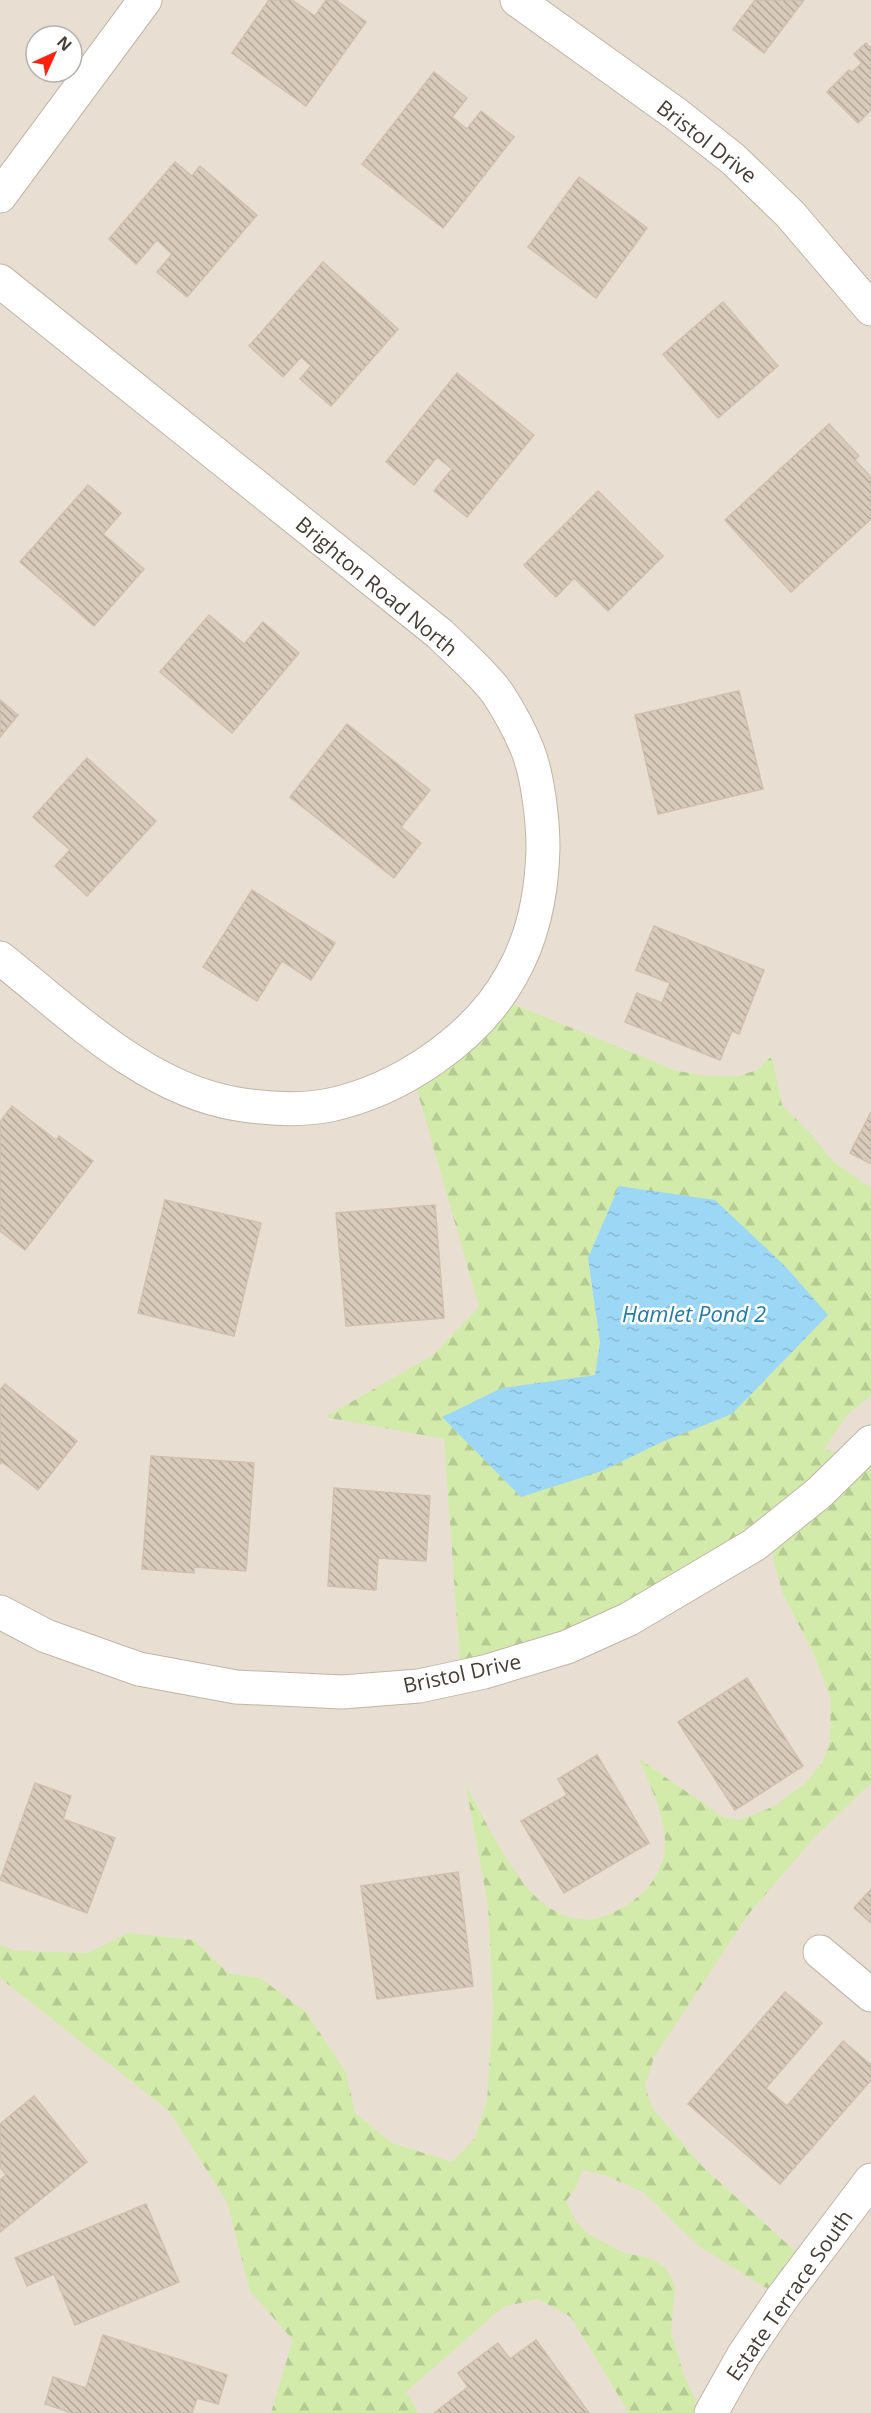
<svg xmlns="http://www.w3.org/2000/svg" width="871" height="2413" viewBox="0 0 871 2413" font-family="'Open Sans',sans-serif">
<defs>
<pattern id="forest-firs" width="22" height="20" patternUnits="userSpaceOnUse" patternTransform="scale(1.5)"><rect width="22" height="20" fill="#d3ebaa"/><path d="M5 1l3.5 6h-7zM16 11l3.5 6h-7z" fill="#b6ca93"/></pattern>
<pattern id="water-ripples" width="26" height="14" patternUnits="userSpaceOnUse" patternTransform="scale(1.5)"><rect width="26" height="14" fill="#9cd8f5"/><path d="M2 4q2-2 4 0t4 0M15 11q2-2 4 0t4 0" fill="none" stroke="#88bad3"/></pattern>
<pattern id="building-back-hatch" width="6" height="6" patternUnits="userSpaceOnUse" patternTransform="scale(1.5)"><rect width="6" height="6" fill="#d9cbbc"/><path d="M-1 5l2 2M0 0l6 6M5-1l2 2" fill="none" stroke="#b2a69a"/></pattern>
</defs>
<rect width="100%" height="100%" fill="#f3eee5"/>
<path fill="#e8dfd2" fill-rule="evenodd" d="M0 0H871V2413H0ZM36 36H72V72H36Z"/>
<path fill="url(#forest-firs)" fill-rule="evenodd" d="M496 997 677 1071 709 1076H738L757 1070 772 1056 782 1105 809 1132 834 1162 871 1188V1395L847 1415 824 1449 871 1463V1783L814 1838 747 1916 654 2057 645 2087 653 2109 702 2166 808 2263 782 2298 699 2246 643 2192 607 2176 582 2170 576 2188 566 2201 575 2220 588 2234 624 2253 650 2258 665 2267 675 2285 671 2333 685 2378 702 2413H629L571 2317 538 2299 503 2307 406 2392 419 2413H271L293 2340 250 2291 227 2202 169 2111 0 1978V1945L16 1951 88 1953 128 1933 194 1940 228 1973 260 1978 305 2011 346 2072 355 2113 392 2143 452 2162 475 2138 487 2101 493 2009 488 1905 466 1786C485 1820 511 1875 540 1901 553 1912 576 1923 594 1919 627 1912 665 1882 665 1846 666 1816 650 1786 639 1759L723 1817 739 1820 775 1806 805 1783 822 1763 830 1741 831 1699 813 1652 783 1594 774 1562 772 1540 461 1677 444 1439 325 1417 433 1355 479 1307 412 1072ZM588 1258 662 1442 602 1471 443 1417 502 1388 595 1375 600 1342Z"/>
<path fill="url(#water-ripples)" d="M619 1186 715 1200 786 1267 828 1315 732 1414 662 1442 602 1471 521 1497 442 1417 502 1388 595 1375 600 1342 588 1258Z"/>
<g fill="url(#building-back-hatch)" stroke="#d1bfac" stroke-width="1.5">
<path d="M269 0H292L315 16 326 0H336L366 22 306 106 232 53Z"/>
<path d="M755 0H804L764 53 733 29Z"/>
<path d="M866 43 871 48V110L858 123 827 92 849 70 852 72 862 63 854 54Z"/>
<path d="M434 72 467 98 452 117 467 129 481 111 514 137 443 228 362 164Z"/>
<path d="M175 162 192 176 200 166 257 215 187 297 157 272 172 254 157 240 136 264 109 239Z"/>
<path d="M579 177 647 228 596 298 528 247Z"/>
<path d="M323 262 398 329 331 406 300 379 311 366 301 357 283 377 249 346Z"/>
<path d="M723 302 778 366 718 418 663 354Z"/>
<path d="M457 373 534 435 467 517 434 491 452 469 437 457 414 485 386 462Z"/>
<path d="M829 424 859 456 855 460 871 477V519L791 592 725 520Z"/>
<path d="M88 485 121 513 103 534 144 569 94 626 20 562Z"/>
<path d="M598 491 663 556 608 611 574 578 556 597 524 565Z"/>
<path d="M209 615 244 644 263 622 299 653 232 733 160 672Z"/>
<path d="M739 691 763 789 658 814 635 715Z"/>
<path d="M0 700 18 715 0 737Z"/>
<path d="M347 724 430 790 401 827 421 843 394 878 290 797Z"/>
<path d="M87 758 156 821 87 896 55 866 70 850 33 817Z"/>
<path d="M252 890 335 943 311 980 282 961 257 1001 203 967Z"/>
<path d="M654 926 764 970 739 1034 732 1031 720 1060 625 1022 637 993 662 1003 670 983 636 970Z"/>
<path d="M12 1106 56 1140 59 1136 93 1161 25 1250 0 1231V1122Z"/>
<path d="M871 1112V1164L850 1153Z"/>
<path d="M165 1200 261 1223 234 1336 138 1313Z"/>
<path d="M435 1205 444 1318 346 1326 336 1213Z"/>
<path d="M5 1384 77 1441 38 1490 2 1462 0 1464V1390Z"/>
<path d="M151 1456 254 1463 246 1571 194 1567V1573L142 1569Z"/>
<path d="M334 1488 430 1496 426 1561 378 1558 376 1590 328 1586Z"/>
<path d="M747 1678 803 1766 735 1810 678 1722Z"/>
<path d="M597 1755 649 1843 564 1893 521 1821 567 1795 558 1779Z"/>
<path d="M35 1783 71 1796 63 1819 115 1838 87 1913 0 1880Z"/>
<path d="M458 1872 473 1986 377 1999 361 1886Z"/>
<path d="M871 1889V1923L854 1908Z"/>
<path d="M785 1992 822 2023 766 2088 787 2106 843 2041 871 2065V2080L780 2184 688 2104Z"/>
<path d="M34 2096 87 2162 0 2232V2180L6 2175 0 2167V2124Z"/>
<path d="M146 2204 179 2282 75 2325 54 2274 27 2286 15 2258Z"/>
<path d="M103 2335 227 2375 218 2404 197 2398 192 2413H72L45 2404 53 2377 86 2388Z"/>
<path d="M536 2340 589 2413H434L468 2387 458 2373 498 2343 510 2359Z"/>
</g>
<g fill="none" stroke-linecap="round" stroke-linejoin="round">
<g stroke="#bfb5a7" stroke-width="35">
<g id="minor">
<path d="M517 0 676 114 733 159 790 214 871 309"/>
<path d="M0 196 145 0"/>
<path d="M0 281 440 634C458 652 483 673 498 694 509 711 521 733 528 751 538 777 543 821 543 848 542 892 533 938 511 976 476 1039 400 1090 330 1105 300 1111 267 1109 237 1104 145 1089 70 1013 0 958"/>
<path d="M0 1612 46 1636 139 1669 236 1687 342 1692 419 1686 484 1672 567 1647 629 1619 754 1545 819 1493 871 1442"/>
<path d="M820 1952 871 1995"/>
<path d="M711 2413 743 2356 782 2298 871 2180"/>
</g>
</g>
<use href="#minor" stroke="#fff" stroke-width="33"/>
</g>
<g text-anchor="middle" dominant-baseline="central" stroke-width="5" stroke-linejoin="round" paint-order="stroke">
<g font-size="21" fill="#463d34" stroke="#fff">
<text transform="translate(707 141) rotate(38)">Bristol Drive</text>
<text transform="translate(377 586) rotate(40)">Brighton Road North</text>
<text transform="translate(462 1673) rotate(-12)">Bristol Drive</text>
<text transform="translate(789 2295) rotate(-55)">Estate Terrace South</text>
</g>
<g font-size="22" font-style="italic" fill="#247ba7" stroke="#fff">
<text x="694" y="1313">Hamlet Pond 2</text>
</g>
</g>
<g transform="translate(54 54) rotate(45)"><circle r="28" fill="#ffffff" stroke="#b5b1ae" stroke-width="1.5"/>
<path d="M0-4.5L10 22L0 15L-10 22Z" fill="#ff2010"/>
<text y="-9" font-size="16" font-weight="bold" text-anchor="middle" fill="#463d34">N</text>
</g>
</svg>
